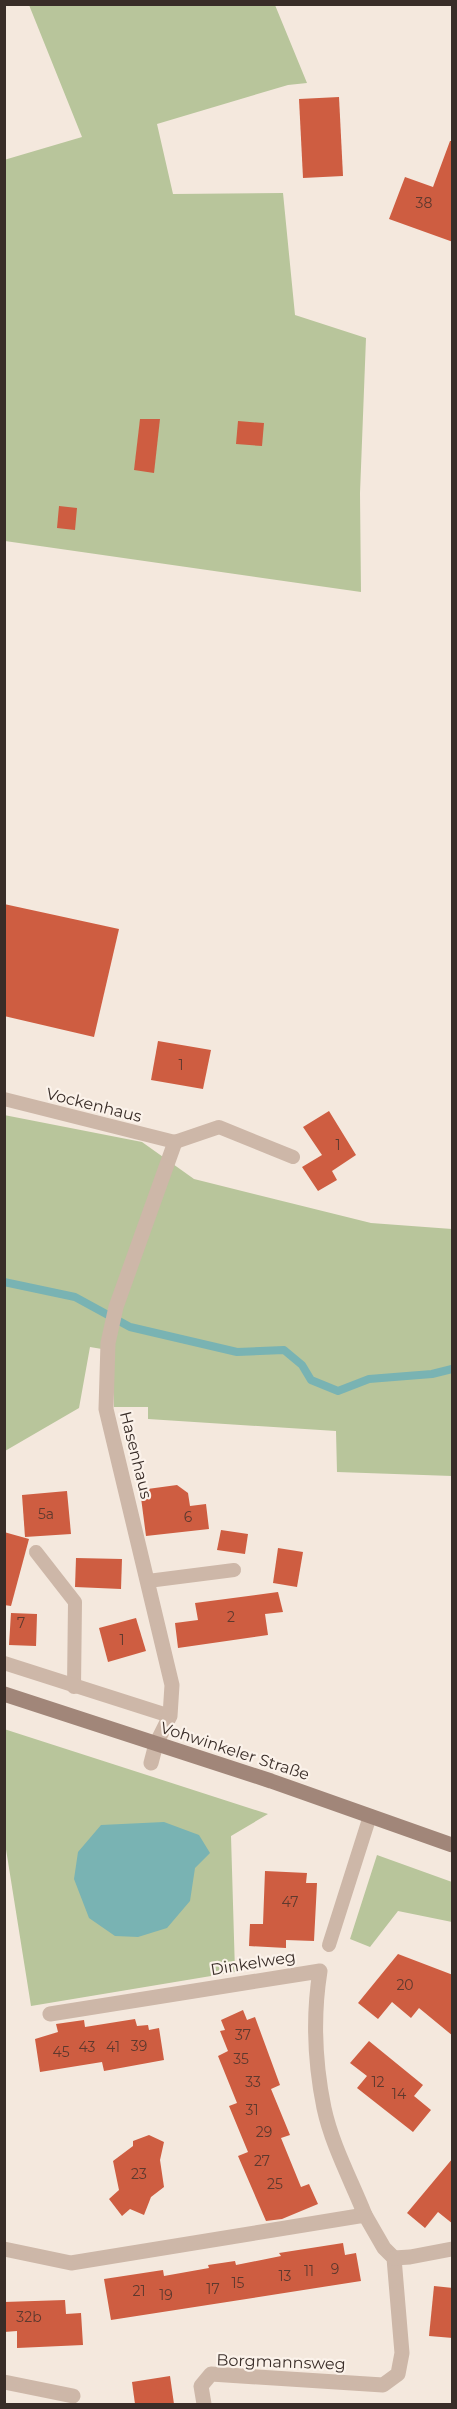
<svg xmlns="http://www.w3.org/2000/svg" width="457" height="2409" viewBox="0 0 457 2409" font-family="Montserrat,sans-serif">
<rect width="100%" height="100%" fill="#f4e8dd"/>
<g fill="#b8c59b">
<path d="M29 5H275L307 83 288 85 157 124 173 194 283 193 295 315 366 338 360 493 361 592 5 541 4 160 82 137Z"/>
<path d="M4 1115 142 1142 194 1179 371 1223 452 1229V1476L337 1472 336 1431 148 1419V1407H114V1351L90 1347 79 1408 5 1451Z"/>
<path d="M4 1729 268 1814 231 1836 235 1972 31 2006 5 1843Z"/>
<path d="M377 1855 452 1882V1922L398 1911 370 1947 350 1939Z"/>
</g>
<path fill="#79b3b3" d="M164 1822 199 1835 210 1853 195 1868 190 1901 167 1928 138 1937 115 1936 89 1918 74 1879 78 1852 101 1825Z"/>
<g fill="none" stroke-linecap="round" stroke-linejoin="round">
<path stroke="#79b3b3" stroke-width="8" d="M4 1282 75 1297 130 1327 237 1352 284 1350 302 1365 311 1380 338 1391 369 1379 432 1374 452 1369"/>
</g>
<g fill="#ce5d41">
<path d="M339 97 343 176 303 178 299 99Z"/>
<path d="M450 141H453V242L389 219 405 177 433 187Z"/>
<path d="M140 419H160L154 473 134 470Z"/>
<path d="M238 421 264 423 262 446 236 444Z"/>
<path d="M59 506 77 508 75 530 57 528Z"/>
<path d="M4 904 119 929 94 1037 4 1016Z"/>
<path d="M158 1041 211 1050 203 1089 151 1080Z"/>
<path d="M329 1111 356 1155 332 1171 337 1180 318 1191 302 1167 322 1155 303 1127Z"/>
<path d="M177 1485 188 1493 190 1506 206 1504 209 1529 146 1536 140 1490Z"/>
<path d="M67 1491 71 1534 25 1537 22 1495Z"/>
<path d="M221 1530 248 1534 245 1554 217 1550Z"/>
<path d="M4 1532 29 1539 11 1606 4 1605Z"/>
<path d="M278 1548 303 1552 297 1587 273 1583Z"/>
<path d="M76 1558 122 1559 121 1589 75 1587Z"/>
<path d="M278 1592 283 1612 265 1614 268 1635 178 1648 175 1623 198 1620 195 1603Z"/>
<path d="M11 1613 37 1614 36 1646 9 1645Z"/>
<path d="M136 1618 146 1651 108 1662 99 1628Z"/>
<path d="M265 1871 307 1873 306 1883H317L314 1941 286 1940V1948L249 1946 250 1924H263Z"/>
<path d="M398 1954 453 1975V2036L419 2008 411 2018 392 2002 378 2019 358 2003Z"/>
<path d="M243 2010 247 2020 255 2017 280 2085 271 2089 290 2135 281 2138 301 2187 309 2184 318 2204 282 2219 266 2221 238 2156 248 2152 229 2106 237 2103 218 2056 228 2051 220 2031 225 2030 221 2020Z"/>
<path d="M135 2019 137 2026 148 2025 149 2030 159 2028 164 2060 104 2071 102 2062 40 2072 35 2039 58 2032 56 2024 84 2020 85 2027Z"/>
<path d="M369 2041 423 2085 414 2096 431 2110 413 2132 357 2088 367 2076 350 2063Z"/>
<path d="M149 2135 164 2142 160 2160 164 2187 151 2197 144 2215 130 2209 122 2216 109 2199 119 2190 113 2161 133 2146V2141Z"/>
<path d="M453 2158V2224L438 2212 425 2228 407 2213Z"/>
<path d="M343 2243 345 2255 356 2253 361 2281 111 2320 104 2279 163 2270 164 2276 209 2268 208 2265 235 2261 236 2265 281 2256 279 2253Z"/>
<path d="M434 2286 453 2288V2338L429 2336Z"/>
<path d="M65 2300 66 2314 81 2313 83 2345 17 2348V2331L4 2332V2302Z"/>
<path d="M170 2376 174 2404H135L132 2382Z"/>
</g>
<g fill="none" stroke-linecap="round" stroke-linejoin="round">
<g stroke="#cdb7a8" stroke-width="14">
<path d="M4 1099 175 1142 219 1127 293 1157"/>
<path d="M36 1552 75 1602 74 1687"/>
<path d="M148 1581 234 1570"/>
<path d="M4 1663 170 1716"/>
<path d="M329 1945 370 1816"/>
</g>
<g stroke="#cdb7a8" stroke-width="15">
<path d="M151 1763 156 1744 170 1716 172 1685 106 1409 108 1343 116 1307 175 1142"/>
<path d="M50 2014 320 1971C313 2015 315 2064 324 2108 332 2145 351 2180 365 2215"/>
<path d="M4 2249 71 2263 365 2215 384 2248 394 2258 402 2353 398 2374 383 2385 211 2374 201 2386 204 2404"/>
<path d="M394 2258 410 2257 452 2249"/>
<path d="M4 2382 73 2396"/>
</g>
<path stroke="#a18679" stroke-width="15" d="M4 1694 271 1781 452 1845"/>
</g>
<g text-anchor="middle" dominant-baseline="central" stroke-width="4.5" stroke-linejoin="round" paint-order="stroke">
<g font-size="14" fill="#5e392e">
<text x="424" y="203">38</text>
<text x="181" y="1065">1</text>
<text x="338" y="1145">1</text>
<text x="46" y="1514">5a</text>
<text x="188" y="1517">6</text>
<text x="231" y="1617">2</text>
<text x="21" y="1623">7</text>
<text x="122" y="1640">1</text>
<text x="290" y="1902">47</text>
<text x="405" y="1985">20</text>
<text x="243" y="2035">37</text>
<text x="139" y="2046">39</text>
<text x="87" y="2047">43</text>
<text x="113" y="2047">41</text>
<text x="61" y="2052">45</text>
<text x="241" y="2059">35</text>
<text x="253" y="2082">33</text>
<text x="378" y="2082">12</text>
<text x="399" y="2094">14</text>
<text x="252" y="2110">31</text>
<text x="264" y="2132">29</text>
<text x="262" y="2161">27</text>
<text x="139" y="2174">23</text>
<text x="275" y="2184">25</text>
<text x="335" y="2269">9</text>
<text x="309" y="2271">11</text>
<text x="285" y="2276">13</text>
<text x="238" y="2283">15</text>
<text x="213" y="2289">17</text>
<text x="139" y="2291">21</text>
<text x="166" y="2295">19</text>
<text x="29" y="2317">32b</text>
</g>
<g font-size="16" fill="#392d28" stroke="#fbf2ea">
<text transform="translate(94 1105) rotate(14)">Vockenhaus</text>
<text transform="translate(136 1455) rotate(76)">Hasenhaus</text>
<text transform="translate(235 1751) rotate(18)">Vohwinkeler Straße</text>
<text transform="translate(253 1963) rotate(-9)">Dinkelweg</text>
<text transform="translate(281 2362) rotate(2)">Borgmannsweg</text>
</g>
</g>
<rect width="457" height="2409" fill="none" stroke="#392d28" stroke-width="12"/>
</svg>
